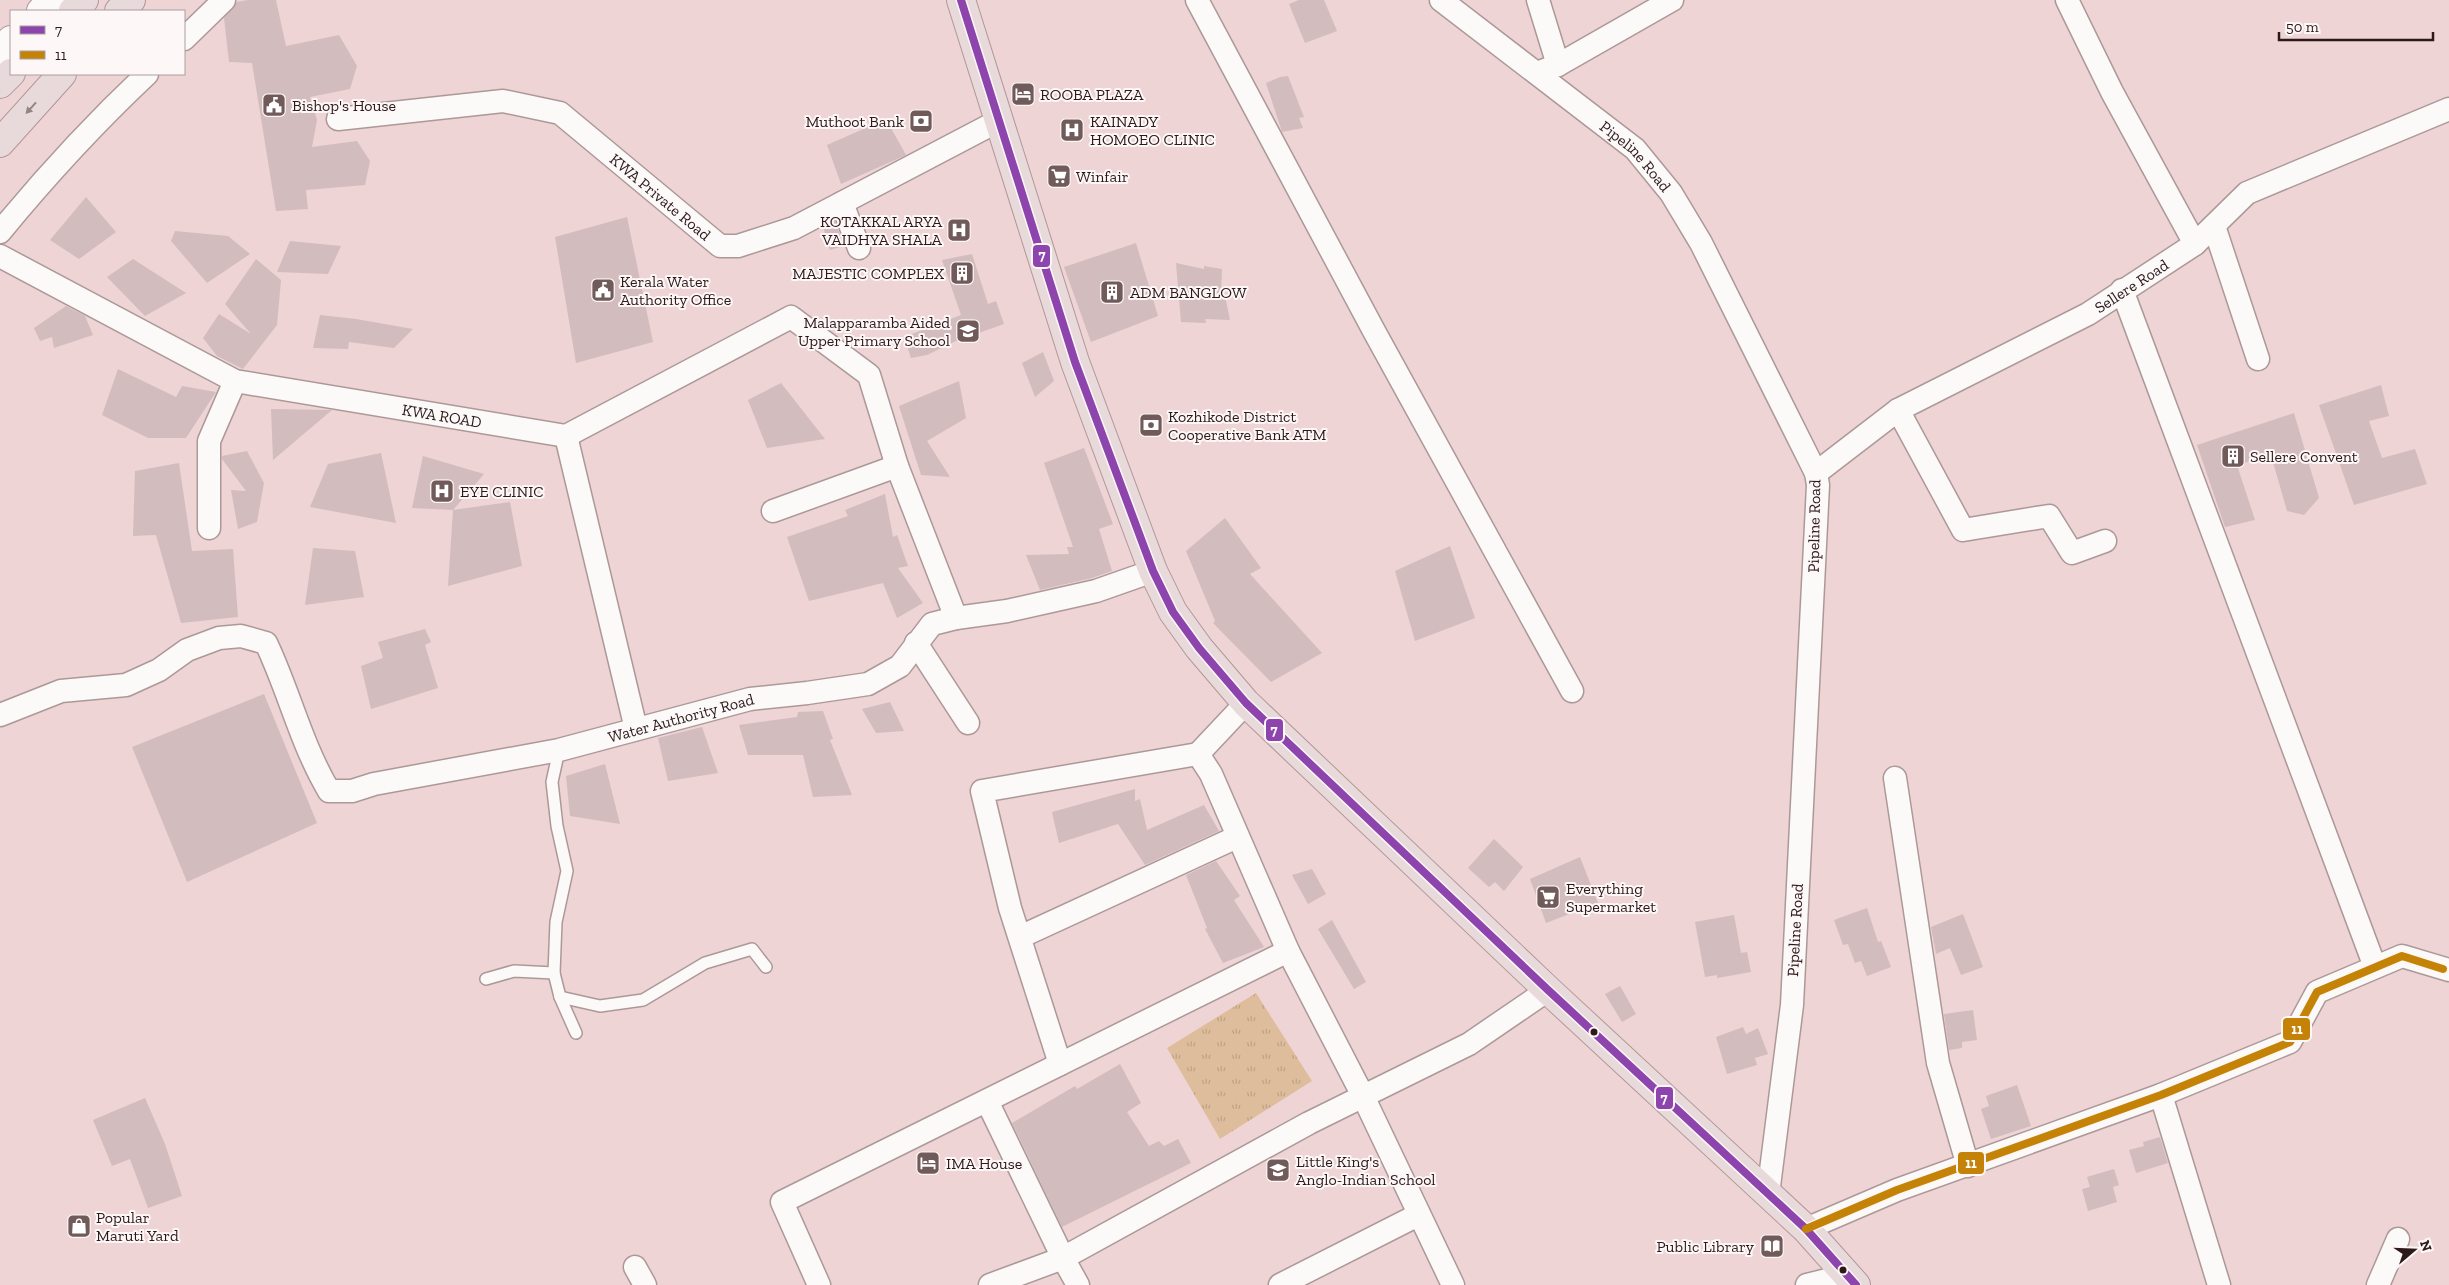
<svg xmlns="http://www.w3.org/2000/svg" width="2449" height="1285" viewBox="0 0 2449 1285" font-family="'Zilla Slab',serif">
<defs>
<pattern id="park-tufts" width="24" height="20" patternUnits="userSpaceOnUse" patternTransform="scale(1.25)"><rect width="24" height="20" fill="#debd9c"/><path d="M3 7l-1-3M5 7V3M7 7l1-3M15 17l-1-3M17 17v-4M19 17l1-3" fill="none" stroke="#bfa286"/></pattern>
</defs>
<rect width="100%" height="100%" fill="#eed4d4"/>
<path fill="url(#park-tufts)" d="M1256 993 1312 1081 1220 1139 1167 1048Z"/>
<g fill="#d3bcbd">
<path d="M248 0H276L286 46 339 35 357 66 350 89 310 97 317 120 312 147 357 141 370 161 365 185 306 190 308 209 276 211 252 63 229 62 224 18 237 2Z"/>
<path d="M1299 0H1324L1337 31 1305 43 1289 4Z"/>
<path d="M1288 76 1304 117 1299 118 1303 128 1282 132 1266 83 1280 77Z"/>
<path d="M886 119 906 155 841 184 827 145Z"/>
<path d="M86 197 116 232 79 259 50 240Z"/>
<path d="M627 217 653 342 576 363 555 237Z"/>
<path d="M835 221 844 246 830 250 823 227Z"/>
<path d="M175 231 228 236 250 254 207 283 171 241Z"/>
<path d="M290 241 341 246 328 274 277 272Z"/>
<path d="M1136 243 1158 316 1091 342 1064 267Z"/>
<path d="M972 254 988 304 996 301 1004 324 956 341 927 355 911 358 904 337 961 315 942 260Z"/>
<path d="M133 259 186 293 145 316 107 277Z"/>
<path d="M256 259 281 280 277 325 243 369 217 356 203 338 219 314 251 334 225 304Z"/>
<path d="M1176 263 1204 269V266L1222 269 1221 296H1225L1230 320 1205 319 1206 323 1181 322Z"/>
<path d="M66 306 85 316 93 335 54 348 52 337 40 341 34 328Z"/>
<path d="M320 315 356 319 413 329 394 348 349 342 348 349 313 348Z"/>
<path d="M1043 352 1054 381 1035 397 1022 363Z"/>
<path d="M118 369 176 397 182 386 216 392 186 438H148L102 415Z"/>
<path d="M959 381 966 418 927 441 950 477 921 475 899 406Z"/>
<path d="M781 383 825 439 767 448 748 400Z"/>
<path d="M2381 385 2389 416 2369 421 2382 458 2415 449 2427 484 2354 505 2319 405Z"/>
<path d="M271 409 331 410H332L273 460Z"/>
<path d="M2294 413 2319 498 2304 515 2287 511 2271 455 2237 465 2255 520 2225 527 2197 445Z"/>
<path d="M1084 448 1113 524 1099 529 1112 571 1092 578 1040 590 1026 555 1069 554 1067 547H1073L1044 463Z"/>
<path d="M247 451 264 483 257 522 238 529 231 490 246 491 222 459V456Z"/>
<path d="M381 453 396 523 310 507 328 464Z"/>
<path d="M423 456 484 474 453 510 412 508Z"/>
<path d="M179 463 192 551 233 549 238 617 181 623 156 535 133 536 135 471Z"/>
<path d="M885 494 893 537 897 535 908 566 898 568 923 603 897 618 883 583 809 601 787 537 848 516 845 510Z"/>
<path d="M510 502 522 566 448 586 453 510Z"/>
<path d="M1225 518 1261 568 1250 574 1322 653 1271 682 1213 623 1215 621 1186 551Z"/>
<path d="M1450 546 1475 618 1415 641 1395 571Z"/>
<path d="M313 548 355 551 364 597 305 605Z"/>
<path d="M425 629 431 642 425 645 438 688 371 709 361 666 383 658 378 642Z"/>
<path d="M264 694 317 823 187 882 132 747Z"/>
<path d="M890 702 904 731 876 733 862 709Z"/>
<path d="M823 711 833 739 830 740 852 795 813 797 803 755H748L739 725 797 717 798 712Z"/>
<path d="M702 727 718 773 668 781 658 738Z"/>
<path d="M605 764 620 824 570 816 566 776Z"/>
<path d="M1135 789V801L1140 799 1147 830 1204 805 1219 831 1145 865 1118 824 1059 843 1052 812Z"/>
<path d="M1494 839 1523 867 1504 891 1495 882 1489 887 1468 868Z"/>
<path d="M1580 857 1598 903 1546 923 1530 879Z"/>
<path d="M1216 861 1240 896 1234 900 1264 947 1223 963 1205 929 1207 928 1186 875Z"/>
<path d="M1312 869 1326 894 1308 904 1292 875Z"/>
<path d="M1867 908 1878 942 1881 941 1891 967 1867 976 1861 961 1855 963 1848 944 1843 945 1834 920Z"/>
<path d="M1963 914 1983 967 1961 975 1950 948 1936 954 1931 927Z"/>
<path d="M1734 915 1741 953 1747 952 1751 972 1717 978V975L1705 977 1695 922Z"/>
<path d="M1332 920 1366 982 1354 989 1318 929Z"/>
<path d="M1620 986 1636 1014 1622 1022 1605 994Z"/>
<path d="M1973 1010 1977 1040 1962 1042V1048L1949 1050 1944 1014Z"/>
<path d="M1743 1027 1746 1034 1758 1028 1768 1054 1755 1058 1757 1065 1727 1074 1716 1037Z"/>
<path d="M1120 1064 1141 1103 1127 1112 1149 1146 1159 1141 1164 1146 1178 1139 1191 1163 1062 1227 1012 1123 1075 1086 1077 1089Z"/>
<path d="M2017 1085 2031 1126 1991 1139 1981 1109 1989 1106 1986 1096Z"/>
<path d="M145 1098 165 1144 182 1196 148 1208 130 1159 112 1166 93 1120Z"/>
<path d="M2160 1137 2168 1163 2136 1173 2129 1150 2144 1146 2143 1142Z"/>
<path d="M2114 1169 2119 1185 2113 1187 2117 1202 2088 1211 2082 1189 2090 1187 2087 1177Z"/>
</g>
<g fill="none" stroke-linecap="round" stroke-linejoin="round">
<g stroke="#ad9898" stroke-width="14">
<g id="service">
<path d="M559 750 552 782 557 826 567 871 556 922 554 973 560 997 576 1033"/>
<path d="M486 979 514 971 554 973"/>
<path d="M560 997 600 1006 643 1000 705 963 752 949 766 967"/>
</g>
</g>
<g stroke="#ad9898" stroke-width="25">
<g id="minor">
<path d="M1197 0 1374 331 1572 691"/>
<path id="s1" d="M1441 0 1635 149 1671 193 1701 243 1816 473 1818 485 1792 1005 1768 1194"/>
<path d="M1538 0 1558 65"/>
<path d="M2067 0 2112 92 2195 244"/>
<path d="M184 39 224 0"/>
<path d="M1537 73 1558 65 1672 0"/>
<path id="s2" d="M338 119 503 101 560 113 720 246H738L794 228 998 121"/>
<path d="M842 203 859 248"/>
<path d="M2214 226 2258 359"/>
<path d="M0 232C46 176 95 123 147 74"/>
<path id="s3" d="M0 256 235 381 566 436 791 317 869 375 897 466 956 618"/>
<path d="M2122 290 2375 967"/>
<path d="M1898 410 1963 530 2049 516 2072 553 2105 541"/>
<path d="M566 436 636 729"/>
<path id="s4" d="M1816 473 1898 410 2088 314 2195 244 2247 193 2449 109"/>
<path d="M773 511 897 466"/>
<path d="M209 528V441L235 381"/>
<path d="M916 643 968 723"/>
<path d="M1246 703 1198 754 1211 774 1288 951 1363 1096 1453 1285"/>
<path id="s5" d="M0 715 61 691 126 685 159 670 187 650 219 638 241 636 266 643C289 691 301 744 329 791H352L374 784 559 750 750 699 807 693 868 684 900 666 932 624 956 618 1007 611 1096 591 1153 571"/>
<path d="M1895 778 1938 1063 1968 1166"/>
<path d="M1020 937 1237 837"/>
<path d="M1060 1064 1010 908 982 791 1198 754"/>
<path d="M2161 1095 2219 1285"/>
<path d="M987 1101 1063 1258 1078 1285"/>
<path d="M1806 1229 1897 1190 2161 1095 2290 1042 2317 992 2402 956 2449 970"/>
<path d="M635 1267 645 1285"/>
<path d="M819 1285 782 1202 1288 951"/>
<path d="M990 1285 1063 1258 1309 1123 1469 1044 1548 990"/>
<path d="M1280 1285 1418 1215"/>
<path d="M1807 1285 1847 1275"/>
<path d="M2378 1285 2398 1239"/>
</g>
</g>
<g stroke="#ad9898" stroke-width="30">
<g id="tertiary">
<path d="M41 11 53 0"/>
<path d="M0 51 11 40"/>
</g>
</g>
<g stroke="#b39798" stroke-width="30">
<g id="trunk">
<path d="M961 0 1075 362 1153 571 1173 612 1199 648 1246 703 1548 990 1806 1229 1856 1285"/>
<path d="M73 11 84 0"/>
<path d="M119 11 131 0"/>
<path d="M0 84 11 73"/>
<path d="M0 143 62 74"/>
</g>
</g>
<use href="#service" stroke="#fcf9f9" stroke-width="11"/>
<use href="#minor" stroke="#fcf9f9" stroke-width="22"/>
<use href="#tertiary" stroke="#fcf9f9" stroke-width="28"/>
<use href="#trunk" stroke="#e8d9da" stroke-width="28"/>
<g stroke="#fdf7f7" stroke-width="11">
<path id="bus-1" d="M961 0 1075 362 1153 571 1173 612 1199 648 1246 703 1548 990 1806 1229 1856 1285"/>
</g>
<g stroke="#fdf7f7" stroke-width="11">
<path id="bus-2" d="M1806 1229 1897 1190 2161 1095 2290 1042 2317 992 2402 956 2443 969"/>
</g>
<use href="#bus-1" stroke="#8e44ad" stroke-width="8"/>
<use href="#bus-2" stroke="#c48306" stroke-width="8"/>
</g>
<defs><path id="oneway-solid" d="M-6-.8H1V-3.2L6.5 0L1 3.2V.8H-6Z" transform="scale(1.25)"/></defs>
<use fill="#948383" href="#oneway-solid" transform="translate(31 108) rotate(132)"/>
<defs>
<g id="hotel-square" transform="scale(1.25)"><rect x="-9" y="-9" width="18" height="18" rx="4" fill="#715a5a" stroke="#fdf7f7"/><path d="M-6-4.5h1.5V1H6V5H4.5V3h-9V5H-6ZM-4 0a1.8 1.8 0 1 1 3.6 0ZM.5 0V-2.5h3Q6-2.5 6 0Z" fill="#fff"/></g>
<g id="civic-square" transform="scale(1.25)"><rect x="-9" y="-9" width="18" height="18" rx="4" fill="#715a5a" stroke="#fdf7f7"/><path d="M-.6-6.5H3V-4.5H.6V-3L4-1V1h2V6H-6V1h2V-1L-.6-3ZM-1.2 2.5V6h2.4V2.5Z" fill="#fff"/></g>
<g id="bank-square" transform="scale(1.25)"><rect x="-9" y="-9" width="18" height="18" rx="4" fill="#715a5a" stroke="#fdf7f7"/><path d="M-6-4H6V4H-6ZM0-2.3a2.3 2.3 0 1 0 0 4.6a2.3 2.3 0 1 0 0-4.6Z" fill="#fff"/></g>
<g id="hospital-square" transform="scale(1.25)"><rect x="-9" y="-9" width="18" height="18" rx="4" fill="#715a5a" stroke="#fdf7f7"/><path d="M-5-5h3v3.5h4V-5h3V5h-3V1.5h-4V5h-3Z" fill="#fff"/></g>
<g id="supermarket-square" transform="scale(1.25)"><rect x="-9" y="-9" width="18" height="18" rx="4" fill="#715a5a" stroke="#fdf7f7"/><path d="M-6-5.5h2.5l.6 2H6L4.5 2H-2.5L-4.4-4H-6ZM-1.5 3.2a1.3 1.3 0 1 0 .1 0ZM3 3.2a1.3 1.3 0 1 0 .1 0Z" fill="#fff"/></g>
<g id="building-square" transform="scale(1.25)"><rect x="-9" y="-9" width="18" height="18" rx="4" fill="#715a5a" stroke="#fdf7f7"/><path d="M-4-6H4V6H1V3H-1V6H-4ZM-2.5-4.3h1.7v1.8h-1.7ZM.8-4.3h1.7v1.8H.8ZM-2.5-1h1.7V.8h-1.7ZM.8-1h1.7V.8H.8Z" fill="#fff"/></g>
<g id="school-square" transform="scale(1.25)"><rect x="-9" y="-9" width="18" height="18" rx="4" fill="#715a5a" stroke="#fdf7f7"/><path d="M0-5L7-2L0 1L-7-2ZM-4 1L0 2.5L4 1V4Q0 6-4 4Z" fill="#fff"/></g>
<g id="shop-square" transform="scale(1.25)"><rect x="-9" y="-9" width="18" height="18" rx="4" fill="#715a5a" stroke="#fdf7f7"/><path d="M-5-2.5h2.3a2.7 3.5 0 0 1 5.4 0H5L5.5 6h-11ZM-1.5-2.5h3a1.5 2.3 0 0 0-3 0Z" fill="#fff"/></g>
<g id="library-square" transform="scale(1.25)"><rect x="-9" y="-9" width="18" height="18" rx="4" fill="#715a5a" stroke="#fdf7f7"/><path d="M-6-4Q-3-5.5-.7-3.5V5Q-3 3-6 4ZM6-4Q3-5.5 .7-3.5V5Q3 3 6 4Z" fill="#fff"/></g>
</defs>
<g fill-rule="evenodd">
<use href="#hotel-square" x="1023" y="94"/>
<use href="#civic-square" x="274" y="105"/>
<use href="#bank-square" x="921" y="121"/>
<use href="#hospital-square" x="1072" y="130"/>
<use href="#supermarket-square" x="1059" y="176"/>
<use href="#hospital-square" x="959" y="230"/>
<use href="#building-square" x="962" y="273"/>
<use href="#civic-square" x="603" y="290"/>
<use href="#building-square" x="1112" y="292"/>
<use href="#school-square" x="968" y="331"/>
<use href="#bank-square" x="1151" y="425"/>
<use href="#building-square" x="2233" y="456"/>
<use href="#hospital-square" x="442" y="491"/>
<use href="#supermarket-square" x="1548" y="897"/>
<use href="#hotel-square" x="928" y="1163"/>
<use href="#school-square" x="1278" y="1170"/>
<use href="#shop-square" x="79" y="1226"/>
<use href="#library-square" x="1772" y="1246"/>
</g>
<g fill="#2d1919" stroke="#fdf7f7" stroke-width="2">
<circle cx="1594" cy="1032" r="4.5"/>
<circle cx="1843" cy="1270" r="4.5"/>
</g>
<g text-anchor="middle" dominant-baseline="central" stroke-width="4" stroke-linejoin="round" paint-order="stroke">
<g font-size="16" fill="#2d1919" stroke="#fdf7f7" text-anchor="start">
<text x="1040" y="94">ROOBA PLAZA</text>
<text x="292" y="105">Bishop's House</text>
<text x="904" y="121" text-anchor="end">Muthoot Bank</text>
<text x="1090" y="121">KAINADY<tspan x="1090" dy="18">HOMOEO CLINIC</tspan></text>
<text x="1076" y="176">Winfair</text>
<text x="942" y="221" text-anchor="end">KOTAKKAL ARYA<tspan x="942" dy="18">VAIDHYA SHALA</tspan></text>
<text x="944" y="273" text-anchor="end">MAJESTIC COMPLEX</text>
<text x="620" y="281">Kerala Water<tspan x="620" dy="18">Authority Office</tspan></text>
<text x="1130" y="292">ADM BANGLOW</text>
<text x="950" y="322" text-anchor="end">Malapparamba Aided<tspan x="950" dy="18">Upper Primary School</tspan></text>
<text x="1168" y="416">Kozhikode District<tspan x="1168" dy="18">Cooperative Bank ATM</tspan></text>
<text x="2250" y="456">Sellere Convent</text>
<text x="460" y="491">EYE CLINIC</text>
<text x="1566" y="888">Everything<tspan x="1566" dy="18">Supermarket</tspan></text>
<text x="1296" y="1161">Little King's<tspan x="1296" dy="18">Anglo-Indian School</tspan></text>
<text x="946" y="1163">IMA House</text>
<text x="96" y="1217">Popular<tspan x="96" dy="18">Maruti Yard</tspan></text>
<text x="1754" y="1246" text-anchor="end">Public Library</text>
</g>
<g font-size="16" fill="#2d1919" stroke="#fdf7f7">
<text stroke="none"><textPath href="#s1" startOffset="250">Pipeline Road</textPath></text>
<text stroke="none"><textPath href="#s2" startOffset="355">KWA Private Road</textPath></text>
<text stroke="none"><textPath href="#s4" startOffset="368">Sellere Road</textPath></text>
<text stroke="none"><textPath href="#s3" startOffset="476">KWA ROAD</textPath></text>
<text transform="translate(1814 526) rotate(-89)">Pipeline Road</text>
<text stroke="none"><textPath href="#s5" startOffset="805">Water Authority Road</textPath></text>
<text transform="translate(1795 930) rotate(-87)">Pipeline Road</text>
</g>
</g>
<g stroke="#fdf7f7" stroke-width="2">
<rect x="1032" y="244" width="19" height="24" rx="5" fill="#8e44ad"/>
<rect x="1265" y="718" width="19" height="24" rx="5" fill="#8e44ad"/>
<rect x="2282" y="1017" width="29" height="24" rx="5" fill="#c48306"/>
<rect x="1655" y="1086" width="19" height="24" rx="5" fill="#8e44ad"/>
<rect x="1957" y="1151" width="28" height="24" rx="5" fill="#c48306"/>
</g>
<g font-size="14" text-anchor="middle" font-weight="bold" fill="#fff">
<text x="1042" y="260">7</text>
<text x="1274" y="735">7</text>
<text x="2297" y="1034">11</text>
<text x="1664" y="1103">7</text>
<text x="1971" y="1168">11</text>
</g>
<rect x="10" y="10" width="175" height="65" fill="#fdf7f7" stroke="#aa9e9e"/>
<rect x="20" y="26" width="25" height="8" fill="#8e44ad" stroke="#aa9e9e"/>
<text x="55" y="35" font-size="15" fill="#2d1919">7</text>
<rect x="20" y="51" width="25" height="8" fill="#c48306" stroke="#aa9e9e"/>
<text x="55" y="60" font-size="15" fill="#2d1919">11</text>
<g transform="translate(2414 1250) rotate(71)" stroke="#fdf7f7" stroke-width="4" paint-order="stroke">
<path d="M0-4L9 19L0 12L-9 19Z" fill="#2d1919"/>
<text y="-8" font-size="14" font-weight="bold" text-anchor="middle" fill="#2d1919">N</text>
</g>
<path d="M2279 32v8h154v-8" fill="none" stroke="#2d1919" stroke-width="2.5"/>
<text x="2286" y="32" font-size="15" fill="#2d1919" stroke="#fdf7f7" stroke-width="4" paint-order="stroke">50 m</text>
</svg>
